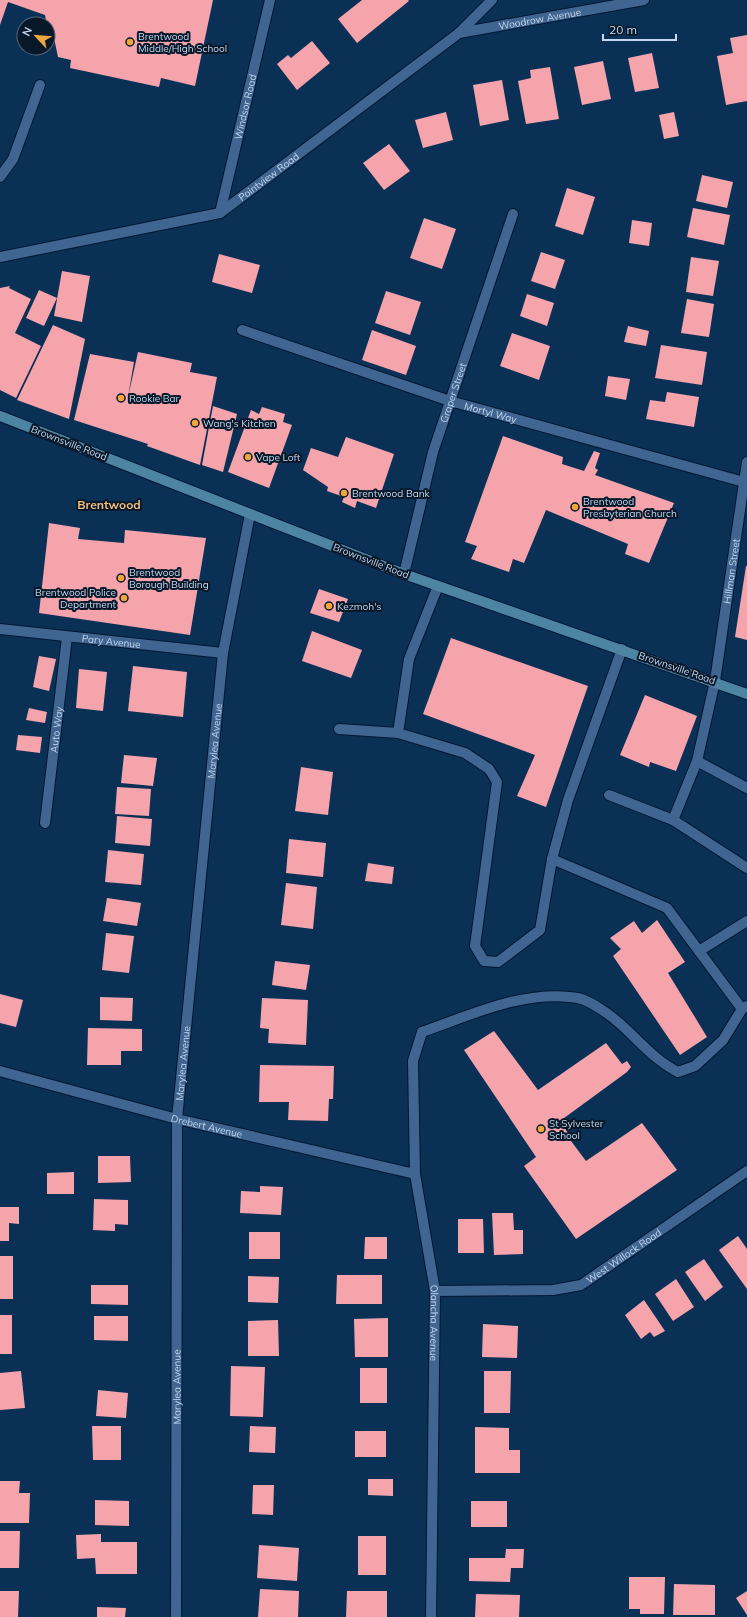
<svg xmlns="http://www.w3.org/2000/svg" width="747" height="1617" viewBox="0 0 747 1617" font-family="Mulish,sans-serif">
<rect width="100%" height="100%" fill="#0b3056"/>
<g fill="#f5a4ac">
<path d="M0 0H213L195 86 161 78 159 87 70 68 71 60 58 57 54 38 48 31 45 15 8 2 0 25Z"/>
<path d="M362 0H408L409 1 357 43 338 19Z"/>
<path d="M747 35V101L726 105 717 56 733 53 730 38Z"/>
<path d="M312 41 330 63 297 90 277 64 288 55 291 58Z"/>
<path d="M652 53 659 88 635 92 628 58Z"/>
<path d="M603 61 611 99 582 105 574 67Z"/>
<path d="M550 67 559 119 526 124 518 81 531 78 530 70Z"/>
<path d="M502 80 509 120 480 126 473 85Z"/>
<path d="M446 112 453 140 423 148 415 120Z"/>
<path d="M674 112 679 136 664 139 659 115Z"/>
<path d="M389 144 410 171 384 190 363 163Z"/>
<path d="M702 175 733 182 727 208 696 201Z"/>
<path d="M567 188 595 197 583 235 555 226Z"/>
<path d="M693 208 730 215 724 245 687 237Z"/>
<path d="M424 218 456 229 442 269 410 258Z"/>
<path d="M632 220 652 223 649 246 629 243Z"/>
<path d="M541 252 565 260 555 289 531 281Z"/>
<path d="M219 254 260 265 252 293 212 282Z"/>
<path d="M691 257 719 261 713 296 686 292Z"/>
<path d="M62 271 90 276 82 322 54 316Z"/>
<path d="M10 286 9 288 31 299 15 333 41 346 16 398 0 390V288Z"/>
<path d="M39 290 57 298 44 326 26 318Z"/>
<path d="M386 291 421 302 410 335 375 323Z"/>
<path d="M527 294 554 303 547 326 520 316Z"/>
<path d="M687 299 714 304 709 337 681 333Z"/>
<path d="M53 325 85 339 69 419 17 400Z"/>
<path d="M628 326 649 331 646 346 624 342Z"/>
<path d="M372 330 416 346 406 375 362 360Z"/>
<path d="M512 333 550 346 539 380 500 366Z"/>
<path d="M661 345 707 352 702 385 655 378Z"/>
<path d="M138 352 192 363 190 372 217 377 200 465 147 446 148 444 74 420 90 354 134 362 128 397Z"/>
<path d="M608 376 630 379 626 400 605 396Z"/>
<path d="M667 392 699 397 694 427 646 419 650 400 665 402Z"/>
<path d="M213 406 237 414 223 472 202 465Z"/>
<path d="M262 407 285 414 283 422 292 425 269 488 228 472 251 410 259 414Z"/>
<path d="M503 436 563 457 562 464 584 471 594 451 600 453 595 468 598 470 595 475 674 503 649 563 625 554 628 544 546 510 524 563 513 559 509 572 471 559 477 546 465 542Z"/>
<path d="M346 437 394 454 376 508 357 501 355 508 342 502 344 497 327 491 328 487 303 470 311 448 338 457Z"/>
<path d="M49 523 80 528 78 539 124 543 125 530 206 538 190 635 39 613Z"/>
<path d="M746 566H747V640L735 637Z"/>
<path d="M319 589 348 599 339 622 310 613Z"/>
<path d="M312 631 362 650 351 678 302 661Z"/>
<path d="M451 638 588 686 546 807 517 796 535 755 423 714Z"/>
<path d="M39 656 56 659 49 691 33 687Z"/>
<path d="M133 666 187 672 183 717 128 711Z"/>
<path d="M79 669 107 672 103 711 76 708Z"/>
<path d="M645 695 697 716 676 771 650 762 649 767 620 755Z"/>
<path d="M29 708 47 712 45 723 26 720Z"/>
<path d="M18 735 42 737 40 753 16 750Z"/>
<path d="M124 755 157 758 153 786 121 783Z"/>
<path d="M301 767 333 772 328 815 295 811Z"/>
<path d="M117 787 151 789 149 816 115 814Z"/>
<path d="M117 816 152 819 150 846 115 843Z"/>
<path d="M289 839 326 843 323 877 286 873Z"/>
<path d="M108 850 144 854 141 885 105 882Z"/>
<path d="M368 863 394 867 392 884 365 881Z"/>
<path d="M286 883 317 887 313 929 281 925Z"/>
<path d="M107 898 141 903 137 926 103 921Z"/>
<path d="M657 920 685 962 668 973 707 1037 680 1055 613 956 621 949 610 938 634 921 642 933Z"/>
<path d="M106 933 134 936 129 973 102 970Z"/>
<path d="M275 961 310 965 306 990 272 985Z"/>
<path d="M0 994 23 1000 16 1027 0 1023Z"/>
<path d="M100 997 133 998 132 1021 100 1020Z"/>
<path d="M262 998 308 1000 306 1045 268 1043 269 1029 260 1028Z"/>
<path d="M88 1028 142 1029V1051H121V1065H87Z"/>
<path d="M494 1031 538 1090 606 1043 622 1064 627 1061 631 1067 627 1072 560 1121 570 1136 568 1137 586 1161 642 1123 677 1170 576 1239 524 1166 536 1157 464 1050Z"/>
<path d="M260 1065 334 1066 333 1099H329L328 1121 288 1120 289 1102H259Z"/>
<path d="M98 1156H130L131 1182 98 1183Z"/>
<path d="M74 1172V1194H47V1173Z"/>
<path d="M260 1186 283 1187 281 1215 240 1213 241 1191 260 1192Z"/>
<path d="M94 1199 128 1200V1225L115 1224V1231L93 1230Z"/>
<path d="M0 1207H19V1224L9 1223V1241H0Z"/>
<path d="M492 1213H513L514 1230H523V1254L494 1255Z"/>
<path d="M458 1219H483L484 1253H458Z"/>
<rect x="249" y="1232" width="31" height="27"/>
<path d="M738 1236 747 1249V1289L719 1250Z"/>
<path d="M365 1237H387V1259H364Z"/>
<rect x="0" y="1256" width="13" height="43"/>
<path d="M704 1259 723 1287 705 1301 685 1272Z"/>
<path d="M337 1275H382V1304H336Z"/>
<path d="M248 1276 279 1277 278 1303 248 1302Z"/>
<path d="M676 1279 694 1307 673 1321 655 1294Z"/>
<path d="M91 1285H128V1305L91 1304Z"/>
<path d="M644 1300 665 1331 654 1337 650 1332 641 1339 625 1315Z"/>
<rect x="0" y="1315" width="12" height="39"/>
<path d="M94 1316H128V1341L94 1340Z"/>
<path d="M388 1318V1357H355L354 1319Z"/>
<path d="M278 1320 279 1356H248V1321Z"/>
<path d="M483 1324 518 1326 517 1358 482 1357Z"/>
<path d="M231 1366 265 1367 263 1417 230 1416Z"/>
<rect x="360" y="1368" width="27" height="35"/>
<path d="M21 1371 25 1408 0 1410V1373Z"/>
<path d="M484 1371H511L510 1413H484Z"/>
<path d="M98 1390 128 1393 126 1418 96 1416Z"/>
<path d="M92 1426H121V1460H93Z"/>
<path d="M250 1426 276 1427 275 1453 249 1452Z"/>
<path d="M475 1427 509 1428V1450H520V1473H475Z"/>
<rect x="355" y="1431" width="31" height="26"/>
<path d="M368 1479H393V1496L368 1495Z"/>
<path d="M0 1481H20L19 1493H30L29 1523H0Z"/>
<path d="M253 1485H274L273 1515 252 1514Z"/>
<path d="M95 1500 129 1501V1526L95 1525Z"/>
<rect x="471" y="1501" width="36" height="26"/>
<path d="M0 1531H20L19 1568H0Z"/>
<path d="M101 1534V1542H137V1574H96L95 1558 77 1559 76 1535Z"/>
<rect x="358" y="1536" width="28" height="39"/>
<path d="M259 1545 299 1548 297 1581 257 1578Z"/>
<path d="M506 1549H524L523 1568H511L510 1582 469 1581V1558H505Z"/>
<path d="M629 1577H665L664 1614H640V1609H629Z"/>
<path d="M674 1584 715 1585V1615H673Z"/>
<path d="M260 1589 299 1591 298 1617H258Z"/>
<path d="M0 1591H19L18 1617H0Z"/>
<path d="M347 1591H387V1617H346Z"/>
<path d="M747 1591V1615L736 1598Z"/>
<path d="M476 1594 520 1595 519 1617H475Z"/>
<path d="M97 1607 126 1608 125 1617H97Z"/>
</g>
<g fill="none" stroke-linecap="round" stroke-linejoin="round">
<g stroke="#001733" stroke-width="12">
<g id="lane">
<path d="M0 177 13 159 40 85"/>
<path id="s1" d="M242 330 450 401 744 482"/>
<path d="M622 649 568 800 552 859 667 908 742 1009"/>
<path d="M339 729 398 733 465 753 489 769 497 782 475 946 484 961 498 962 540 930 552 859"/>
<path d="M398 733 409 659 438 586"/>
<path d="M697 761 747 788"/>
<path d="M609 795 673 820 747 868"/>
<path d="M673 820 697 761 715 681"/>
<path id="s2" d="M45 823 67 637"/>
<path d="M699 951 747 921"/>
<path d="M422 1032C471 1015 525 989 578 998 587 1000 601 1009 608 1014 633 1032 650 1058 678 1072L695 1066 723 1040 742 1009 747 1006"/>
</g>
</g>
<g stroke="#001733" stroke-width="12">
<g id="street">
<path id="s3" d="M459 33 644 0"/>
<path id="s4" d="M220 213 270 0"/>
<path id="s5" d="M0 257 220 213 459 33 492 0"/>
<path id="s6" d="M404 574 433 452 513 214"/>
<path id="s7" d="M0 629 223 653"/>
<path id="s8" d="M715 681 747 462"/>
<path id="s9" d="M422 1032 413 1061 415 1174 435 1291 431 1617"/>
<path id="s10" d="M0 1071 177 1119 415 1174"/>
<path id="s11" d="M435 1291 553 1290 581 1285 747 1171"/>
<path id="s12" d="M176 1617 177 1119 223 653 250 514"/>
</g>
</g>
<g stroke="#001733" stroke-width="12">
<path id="secondary" d="M0 416 404 574 747 694"/>
</g>
<use href="#lane" stroke="#406590" stroke-width="10"/>
<use href="#street" stroke="#406590" stroke-width="10"/>
<use href="#secondary" stroke="#4d84a1" stroke-width="10"/>
</g>
<g fill="#efa73d" stroke="#091829" stroke-width="1.5">
<circle cx="130" cy="42" r="4"/>
<circle cx="121" cy="398" r="4"/>
<circle cx="195" cy="423" r="4"/>
<circle cx="248" cy="457" r="4"/>
<circle cx="344" cy="493" r="4"/>
<circle cx="575" cy="507" r="4"/>
<circle cx="121" cy="578" r="4"/>
<circle cx="124" cy="598" r="4"/>
<circle cx="329" cy="606" r="4"/>
<circle cx="541" cy="1129" r="4"/>
</g>
<g text-anchor="middle" dominant-baseline="central" stroke-width="4" stroke-linejoin="round" paint-order="stroke">
<g font-size="10" fill="#c3d8f0" stroke="#091829">
<text stroke="none"><textPath href="#s3" startOffset="82">Woodrow Avenue</textPath></text>
<text stroke="none"><textPath href="#s4" startOffset="109">Windsor Road</textPath></text>
<text stroke="none"><textPath href="#s5" startOffset="285">Pointview Road</textPath></text>
<text stroke="none"><textPath href="#s6" startOffset="188">Graper Street</textPath></text>
<text stroke="none"><textPath href="#s1" startOffset="262">Mortyl Way</textPath></text>
<text transform="translate(69 443) rotate(21)">Brownsville Road</text>
<text transform="translate(371 561) rotate(21)">Brownsville Road</text>
<text stroke="none"><textPath href="#s8" startOffset="111">Hillman Street</textPath></text>
<text stroke="none"><textPath href="#s7" startOffset="112">Pary Avenue</textPath></text>
<text transform="translate(677 668) rotate(19)">Brownsville Road</text>
<text stroke="none"><textPath href="#s2" startOffset="94">Auto Way</textPath></text>
<text stroke="none"><textPath href="#s12" startOffset="878">Marylea Avenue</textPath></text>
<text stroke="none"><textPath href="#s12" startOffset="554">Marylea Avenue</textPath></text>
<text stroke="none"><textPath href="#s10" startOffset="214">Drebert Avenue</textPath></text>
<text stroke="none"><textPath href="#s11" startOffset="198">West Willock Road</textPath></text>
<text stroke="none"><textPath href="#s9" startOffset="294">Olancha Avenue</textPath></text>
<text stroke="none"><textPath href="#s12" startOffset="230">Marylea Avenue</textPath></text>
</g>
<g font-size="10" fill="#c3d8f0" stroke="#091829" text-anchor="start">
<text x="138" y="36">Brentwood<tspan x="138" dy="12">Middle/High School</tspan></text>
<text x="129" y="398">Rookie Bar</text>
<text x="203" y="423">Wang's Kitchen</text>
<text x="256" y="457">Vape Loft</text>
<text x="352" y="493">Brentwood Bank</text>
<text x="583" y="501">Brentwood<tspan x="583" dy="12">Presbyterian Church</tspan></text>
<text x="129" y="572">Brentwood<tspan x="129" dy="12">Borough Building</tspan></text>
<text x="116" y="592" text-anchor="end">Brentwood Police<tspan x="116" dy="12">Department</tspan></text>
<text x="337" y="606">Kezmoh's</text>
<text x="549" y="1123">St Sylvester<tspan x="549" dy="12">School</tspan></text>
</g>
<g font-size="12" font-weight="bold" fill="#f0be7e" stroke="#091829">
<text x="109" y="504">Brentwood</text>
</g>
</g>
<g transform="translate(36 36) rotate(296)"><circle r="19" fill="#091829" stroke="#536579"/>
<path d="M0-3L7 15L0 10L-7 15Z" fill="#efa73d"/>
<text y="-6" font-size="11" font-weight="bold" text-anchor="middle" fill="#c3d8f0">N</text>
</g>
<path d="M603 34v6h73v-6" fill="none" stroke="#c3d8f0" stroke-width="2"/>
<text x="609" y="34" font-size="12" fill="#c3d8f0" stroke="#091829" stroke-width="3" paint-order="stroke">20 m</text>
</svg>
